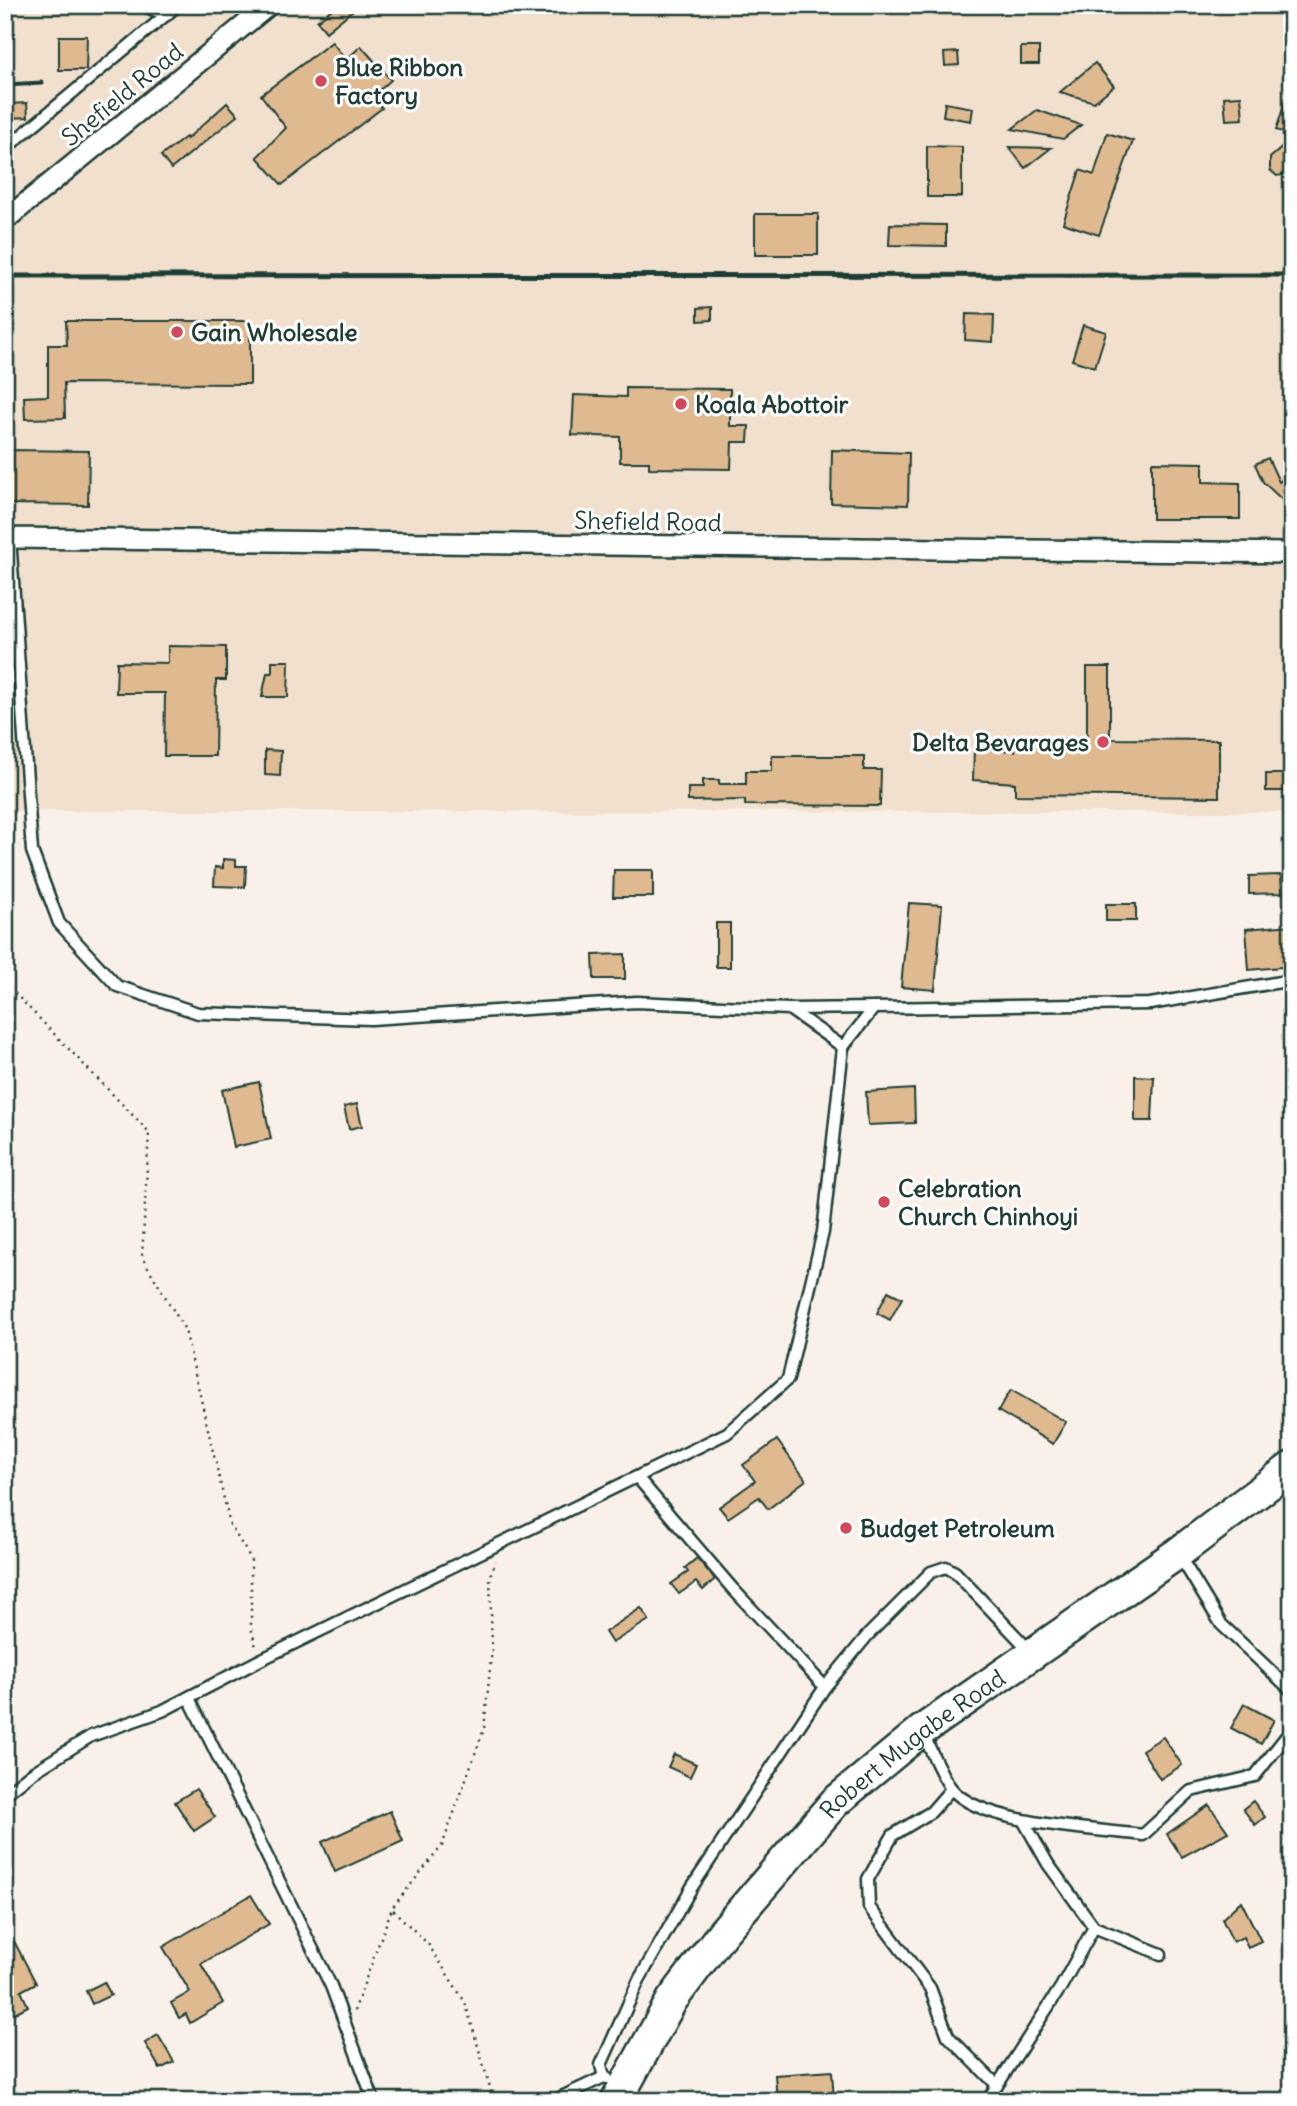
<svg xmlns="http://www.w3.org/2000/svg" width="1297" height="2106" viewBox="0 0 1297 2106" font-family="Delius,sans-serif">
<rect width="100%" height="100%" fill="#f9f1e9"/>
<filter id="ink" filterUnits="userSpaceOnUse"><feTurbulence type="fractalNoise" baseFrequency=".0143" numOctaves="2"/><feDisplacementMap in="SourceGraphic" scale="14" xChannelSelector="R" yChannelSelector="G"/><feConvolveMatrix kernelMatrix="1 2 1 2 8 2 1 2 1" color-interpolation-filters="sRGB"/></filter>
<g filter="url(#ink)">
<path fill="#f1e0ce" d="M5 5H1292V812L5 811Z"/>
<g fill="#dfba90" stroke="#1f3d34" stroke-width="2">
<path d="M337 5H359L326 32 317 21Z"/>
<path d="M59 36H87L86 70H59Z"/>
<path d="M332 42 346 60 361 46 391 80 373 96 382 108 282 185 257 157 286 128 261 95Z"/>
<rect x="1021" y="47" width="18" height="17"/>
<path d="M958 52 959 65 945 66 944 53Z"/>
<path d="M1095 63 1114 86 1094 102 1060 92Z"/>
<path d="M1289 90 1292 91V135L1276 130Z"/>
<path d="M1241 96 1243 119 1226 120 1224 97Z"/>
<path d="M27 103 28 117 10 118 9 104Z"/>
<path d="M227 103 238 115 171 169 161 156 186 137 187 139Z"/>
<path d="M945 103 973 108 971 121 943 116Z"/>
<path d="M1037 110 1081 125 1063 139 1012 129Z"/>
<path d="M1107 133 1133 141 1099 235 1063 223 1080 170 1094 175Z"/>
<path d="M1292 139V173L1277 176 1270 170V158Z"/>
<path d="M927 146 962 147V197H927Z"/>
<path d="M1009 147 1051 148 1025 168Z"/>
<rect x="755" y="214" width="63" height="41"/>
<path d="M890 224 946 225V246L889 245Z"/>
<path d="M712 307V320L698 321V308Z"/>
<path d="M966 314 994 315 993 342 965 340Z"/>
<path d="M66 321H250V384L64 383 65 418 25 419 24 397 48 396V345H67Z"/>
<path d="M1083 325 1106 332 1095 367 1072 360Z"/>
<path d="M626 388 730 389V426H749L748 442H732L731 469 649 468V462H620V437L572 435 574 395 626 397Z"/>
<path d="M7 450 89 451 88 505 6 504Z"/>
<path d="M832 450 909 453 908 505 831 503Z"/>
<path d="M1268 458 1279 482 1284 478 1292 486V509L1263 482 1255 464Z"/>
<path d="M1152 462 1203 463V482L1240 483V519H1152Z"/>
<path d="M168 646 226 647V680H216L215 756H164L165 693H116L117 662 168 663Z"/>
<path d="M272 661H289L288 697H262L267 673H272Z"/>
<path d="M1087 667H1110V739L1219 740V797L1015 795V783L973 780 974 748 1015 751V739H1087Z"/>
<path d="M265 750 281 751 280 776 265 775Z"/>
<path d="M772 756H864V770H881L880 806 745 805V800L688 801V788H703V780H719V784H746V771H772Z"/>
<rect x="1266" y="774" width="26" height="17"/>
<path d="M223 859 236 860V866H246L245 887 214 886 215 867 223 868Z"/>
<path d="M614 870H653V897H613Z"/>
<path d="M1281 875 1282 893 1249 894V876Z"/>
<path d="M909 903 942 905 935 990 901 987Z"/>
<rect x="1106" y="904" width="30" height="17"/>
<rect x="716" y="923" width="14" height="44"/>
<path d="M1292 925V966L1249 970 1246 929Z"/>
<path d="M625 954V979H594L593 955Z"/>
<path d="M1135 1076 1154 1077 1152 1121H1135Z"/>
<path d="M259 1082 271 1139 234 1147 222 1090Z"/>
<path d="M914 1089 915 1123 868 1125 866 1092Z"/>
<path d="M357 1104 362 1126 349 1129 344 1107Z"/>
<path d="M888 1291 902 1298 890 1320 877 1313Z"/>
<path d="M1011 1390 1066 1422 1053 1444 998 1411Z"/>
<path d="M777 1440 806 1480 768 1509 759 1497 728 1518 719 1507 755 1481 743 1465Z"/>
<path d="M697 1558 715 1579 703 1590 696 1582 679 1594 671 1584 688 1572 685 1568Z"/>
<path d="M641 1608 649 1620 612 1643 605 1632Z"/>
<path d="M1244 1704 1274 1720 1261 1744 1231 1728Z"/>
<path d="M1163 1737 1182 1765 1160 1779 1142 1750Z"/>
<path d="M674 1754 696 1764 690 1777 668 1767Z"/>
<path d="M196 1789 215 1817 194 1831 175 1802Z"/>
<path d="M1253 1801 1265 1817 1255 1825 1243 1809Z"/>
<path d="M1209 1805 1228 1832 1182 1857 1167 1834Z"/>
<path d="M390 1811 403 1841 335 1872 322 1842Z"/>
<path d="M251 1895 269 1924 201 1964 223 2003 190 2023 186 2014 179 2018 171 2003 190 1992 163 1947Z"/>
<path d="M1241 1901 1261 1941 1248 1947 1243 1937 1233 1942 1222 1919Z"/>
<path d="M5 1924 36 1983 21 1991 28 2006 5 2018Z"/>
<path d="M104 1982 111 1995 92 2004 86 1991Z"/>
<path d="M158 2035 174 2062 160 2069 145 2043Z"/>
<path d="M832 2071 834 2101H777L775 2075Z"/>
</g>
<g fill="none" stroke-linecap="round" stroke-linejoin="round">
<g stroke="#1f3d34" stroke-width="15">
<g id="lane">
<path d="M141 5 167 15"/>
<path d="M5 149 178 5"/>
<path d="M790 1009 874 1008"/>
<path d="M843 1047 874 1008 1150 1004 1292 980"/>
<path d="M637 1477 732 1588 825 1687"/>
<path d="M1179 1555 1221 1624 1292 1691"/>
<path d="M189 1698 331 1986 374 2101"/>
<path d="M923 1734C932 1751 939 1773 951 1788 980 1825 1096 1829 1143 1835L1191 1791 1255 1776 1292 1729"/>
<path d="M951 1789 931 1812 893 1835 868 1879 869 1907 930 1988 948 2036 997 2085"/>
<path d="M5 1794 32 1773 91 1736 162 1711 260 1660 727 1433 788 1379 823 1232 843 1047 789 1009 636 1002 371 1019 198 1013 117 986 59 923 32 851 10 538"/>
<path d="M1023 1820 1048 1864 1094 1927 1161 1954"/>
<path d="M604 2077 601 2065 639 1980 692 1887 825 1687 867 1636 931 1572 946 1567 955 1572 1031 1652"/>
<path d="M553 2101 604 2077 607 2078"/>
<path d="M987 2101 1061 1987 1094 1927"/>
</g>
</g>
<g stroke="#1f3d34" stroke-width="24">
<g id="street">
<path d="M5 220 269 5"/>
<path d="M5 535 10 538 1292 553"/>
</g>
</g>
<g stroke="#1f3d34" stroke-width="35">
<g id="primary">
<path id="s1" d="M616 2101 672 2000 723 1932 835 1802 921 1731 1178 1553 1292 1467"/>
</g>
</g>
<g stroke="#1f3d34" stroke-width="2.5" stroke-dasharray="2 5" stroke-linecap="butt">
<path d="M5 983 149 1132 142 1257 185 1330 230 1525 251 1559V1627L256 1647"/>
<path d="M393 1910 428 1944 465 2002 494 2101"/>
<path d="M354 2011 392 1908 442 1846 484 1729 492 1649 490 1576 496 1561"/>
</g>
<use href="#lane" stroke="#fff" stroke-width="10"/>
<use href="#street" stroke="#fff" stroke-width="19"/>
<use href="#primary" stroke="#fff" stroke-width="30"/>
<g stroke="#1f3d34" stroke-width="5">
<path d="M5 85 42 83"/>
<path d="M5 276 1292 275"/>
</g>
</g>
</g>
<g fill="#d1495b" stroke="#fff" stroke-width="2.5">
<circle cx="321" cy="81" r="7"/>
<circle cx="177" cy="332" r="7"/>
<circle cx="681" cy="404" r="7"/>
<circle cx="1103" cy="742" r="7"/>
<circle cx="884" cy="1202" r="7"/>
<circle cx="846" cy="1528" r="7"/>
</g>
<g text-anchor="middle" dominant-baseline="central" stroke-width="6" stroke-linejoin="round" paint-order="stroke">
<g font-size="24" font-weight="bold" fill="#1f3d34" stroke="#fff" text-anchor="start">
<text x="335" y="67">Blue Ribbon<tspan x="335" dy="28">Factory</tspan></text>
<text x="191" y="332">Gain Wholesale</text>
<text x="695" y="404">Koala Abottoir</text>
<text x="1089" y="742" text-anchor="end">Delta Bevarages</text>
<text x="898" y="1188">Celebration<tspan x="898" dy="28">Church Chinhoyi</tspan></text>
<text x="860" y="1528">Budget Petroleum</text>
</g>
<g font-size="24" fill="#1f3d34" stroke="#fff">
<text transform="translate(122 94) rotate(-39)">Shefield Road</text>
<text transform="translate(648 521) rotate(1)">Shefield Road</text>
<text stroke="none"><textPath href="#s1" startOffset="469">Robert Mugabe Road</textPath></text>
</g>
</g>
<rect width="1297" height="2106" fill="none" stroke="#fff" stroke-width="28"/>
<rect x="14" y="14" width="1269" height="2078" fill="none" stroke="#1f3d34" stroke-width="2.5" filter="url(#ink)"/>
</svg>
